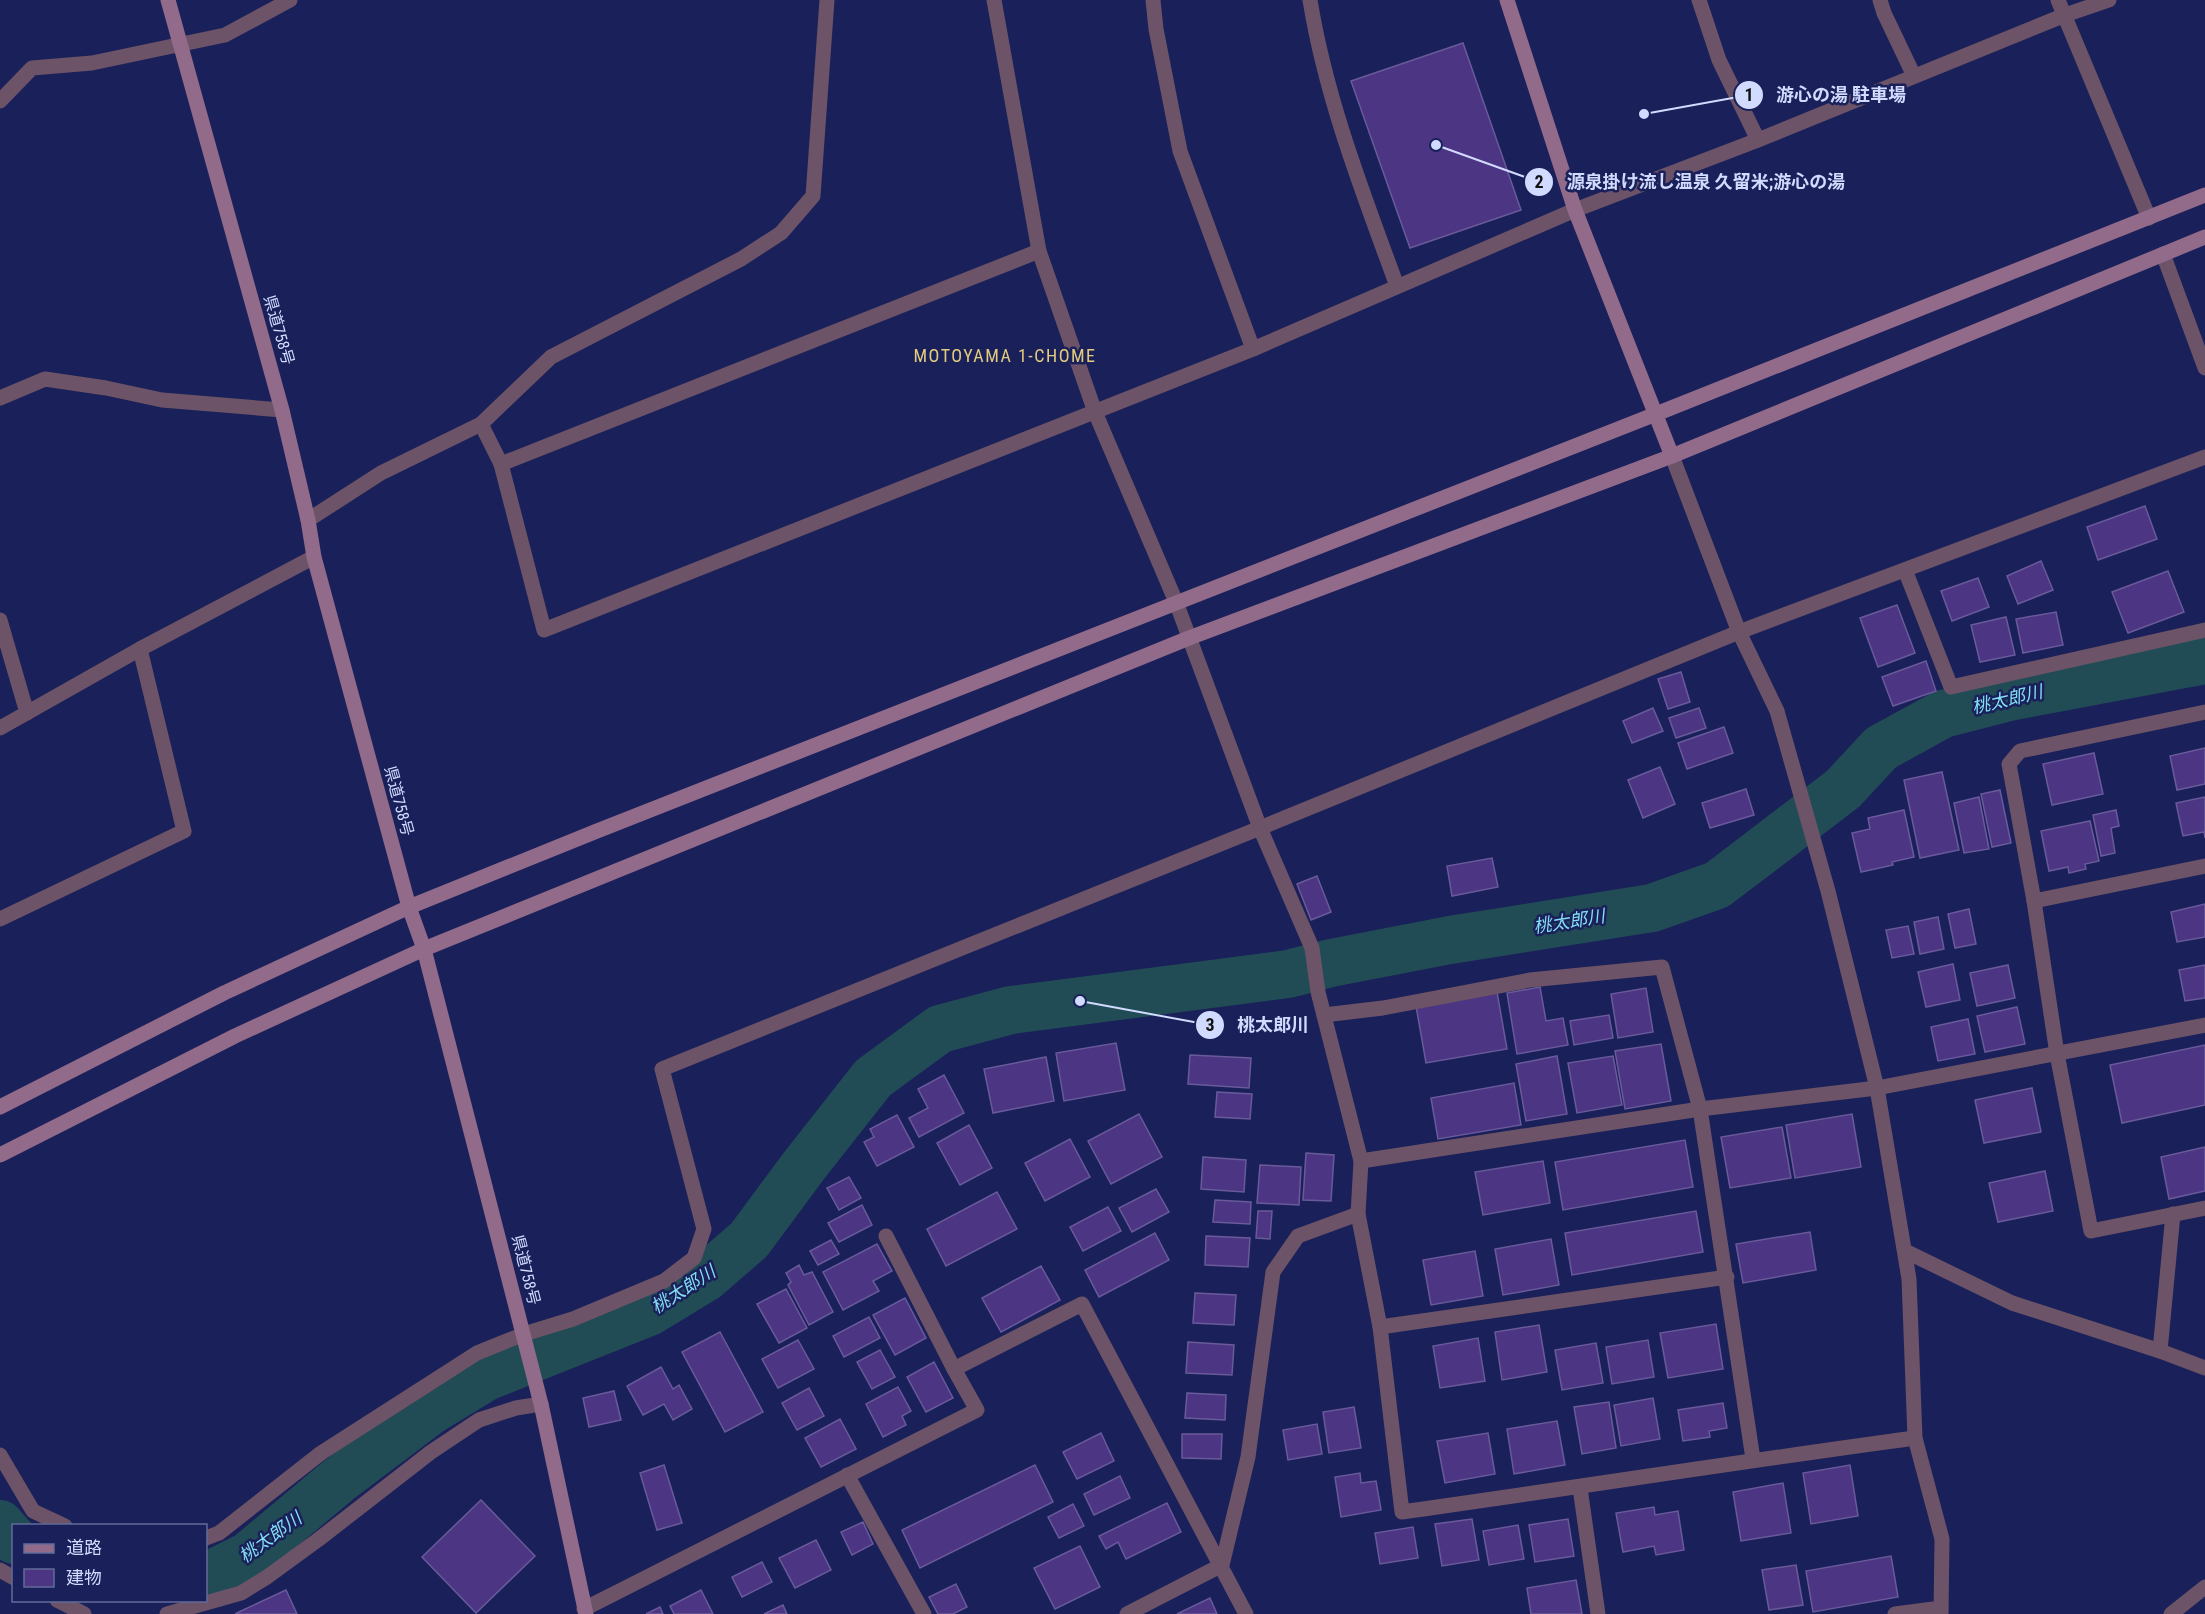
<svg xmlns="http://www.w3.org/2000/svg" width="2205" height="1614" viewBox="0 0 2205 1614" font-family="'Roboto Condensed','Noto Sans JP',sans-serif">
<rect width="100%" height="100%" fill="#1a2059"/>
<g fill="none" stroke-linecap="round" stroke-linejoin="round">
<g stroke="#214c55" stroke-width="48">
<path d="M0 1524 14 1540"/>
<path d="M206 1577 248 1556 340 1479 430 1411 486 1377 649 1312 705 1278 749 1240 803 1167 873 1078 940 1029 1011 1010 1288 974 1331 963 1450 940 1652 908 1717 885 1843 789 1881 748 1943 714 2009 697 2205 660"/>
</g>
</g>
<g fill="#4c3583" stroke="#695a9b" stroke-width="1.5">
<path d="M1463 43 1521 210 1410 248 1351 81Z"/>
<path d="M2145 506 2157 539 2098 560 2087 527Z"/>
<path d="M2041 561 2053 590 2018 604 2007 576Z"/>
<path d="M2168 571 2184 612 2128 633 2112 592Z"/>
<path d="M1978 578 1989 607 1952 621 1941 591Z"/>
<path d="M1897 605 1915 653 1878 667 1860 618Z"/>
<path d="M2056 612 2063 645 2023 653 2016 619Z"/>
<path d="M2006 617 2015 655 1980 662 1971 625Z"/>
<path d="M1926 661 1936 691 1893 706 1882 677Z"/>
<path d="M1681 672 1690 702 1668 709 1658 679Z"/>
<path d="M1653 708 1663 731 1632 743 1623 721Z"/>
<path d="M1699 708 1706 728 1676 738 1669 718Z"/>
<path d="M1724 727 1733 753 1687 769 1678 743Z"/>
<path d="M2205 748V784L2177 790 2170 756Z"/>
<path d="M2094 753 2103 794 2052 805 2043 764Z"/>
<path d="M1660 767 1675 804 1643 818 1628 780Z"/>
<path d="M1942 772 1959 850 1920 858 1904 780Z"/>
<path d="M1746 789 1754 815 1710 828 1702 803Z"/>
<path d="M2000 790 2011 843 1992 847 1981 794Z"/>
<path d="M1979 797 1989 849 1964 853 1954 803Z"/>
<path d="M2205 797V838L2204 832 2183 836 2176 803Z"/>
<path d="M1904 810 1914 857 1892 862 1893 865 1861 872 1852 833 1870 829 1868 818Z"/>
<path d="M2116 810 2119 826 2111 828 2115 853 2101 856 2093 815Z"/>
<path d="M2090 821 2099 861 2085 864 2086 869 2069 873 2068 867 2049 871 2041 831Z"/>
<path d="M1492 858 1498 887 1452 896 1447 866Z"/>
<path d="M1317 876 1331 912 1311 920 1297 884Z"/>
<path d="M2205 904V937L2177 942 2171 912Z"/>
<path d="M1969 909 1976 944 1955 948 1948 914Z"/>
<path d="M1938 917 1944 949 1920 954 1914 922Z"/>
<path d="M1908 926 1914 954 1892 958 1886 930Z"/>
<path d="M1953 964 1960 1000 1926 1007 1918 972Z"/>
<path d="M2008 965 2015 998 1977 1006 1970 973Z"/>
<path d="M2205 965V998L2185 1001 2179 970Z"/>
<path d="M1540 987 1546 1021 1563 1018 1568 1045 1517 1054 1507 993Z"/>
<path d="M1646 988 1653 1032 1618 1038 1611 994Z"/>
<path d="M1497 992 1507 1049 1426 1063 1416 1006Z"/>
<path d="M2017 1007 2025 1044 1985 1052 1977 1016Z"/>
<path d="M1609 1015 1613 1038 1574 1045 1570 1021Z"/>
<path d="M1968 1019 1975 1054 1938 1061 1931 1027Z"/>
<path d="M1116 1043 1125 1090 1064 1101 1056 1053Z"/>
<path d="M1661 1044 1671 1101 1625 1109 1615 1051Z"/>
<path d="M2205 1045V1105L2122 1123 2110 1065Z"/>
<path d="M1190 1055 1251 1058 1249 1088 1188 1084Z"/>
<path d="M1557 1056 1567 1114 1526 1121 1516 1064Z"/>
<path d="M1613 1056 1622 1105 1577 1113 1568 1063Z"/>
<path d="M1046 1057 1054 1101 993 1113 984 1069Z"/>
<path d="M944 1075 964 1113 919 1137 909 1118 928 1108 918 1089Z"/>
<path d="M1514 1083 1521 1125 1438 1139 1431 1098Z"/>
<path d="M2032 1088 2041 1132 1984 1143 1975 1100Z"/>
<path d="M1217 1092 1252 1094 1250 1119 1215 1117Z"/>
<path d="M1139 1114 1162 1157 1111 1184 1088 1141Z"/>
<path d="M1852 1114 1861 1167 1795 1178 1786 1125Z"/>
<path d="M897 1115 914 1147 877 1166 864 1142 874 1137 870 1129Z"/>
<path d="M969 1125 992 1168 960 1185 937 1143Z"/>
<path d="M1782 1127 1791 1178 1730 1188 1721 1137Z"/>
<path d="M1070 1139 1090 1177 1045 1201 1025 1163Z"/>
<path d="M1685 1140 1693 1187 1563 1210 1555 1162Z"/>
<path d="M2205 1147V1191L2169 1199 2161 1157Z"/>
<path d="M1306 1153 1334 1155 1331 1201 1303 1200Z"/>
<path d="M1203 1157 1246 1160 1244 1192 1201 1189Z"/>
<path d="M1543 1161 1550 1203 1483 1215 1475 1172Z"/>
<path d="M1260 1165 1301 1167 1299 1205 1257 1203Z"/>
<path d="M2045 1171 2053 1211 1998 1222 1989 1183Z"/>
<path d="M849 1177 861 1198 839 1210 827 1188Z"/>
<path d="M1156 1189 1169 1212 1132 1232 1119 1208Z"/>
<path d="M997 1192 1017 1229 946 1266 927 1229Z"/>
<path d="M1215 1200 1251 1202 1250 1224 1213 1222Z"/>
<path d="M862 1205 872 1225 839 1242 828 1223Z"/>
<path d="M1108 1207 1121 1231 1083 1251 1070 1227Z"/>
<path d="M1258 1211H1272L1270 1239 1256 1238Z"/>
<path d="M1696 1211 1703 1252 1572 1275 1565 1233Z"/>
<path d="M1810 1232 1816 1270 1743 1283 1736 1244Z"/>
<path d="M1155 1233 1169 1260 1099 1297 1085 1270Z"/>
<path d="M1206 1236 1250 1238 1248 1267 1205 1265Z"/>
<path d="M1551 1239 1559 1285 1503 1295 1495 1249Z"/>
<path d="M831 1240 839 1254 818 1265 810 1251Z"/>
<path d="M877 1244 892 1271 873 1281 879 1291 843 1310 823 1272Z"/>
<path d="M1475 1251 1483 1296 1431 1305 1423 1260Z"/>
<path d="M799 1265 804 1275 812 1272 833 1312 809 1325 788 1285 791 1282 786 1273Z"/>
<path d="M1041 1266 1060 1300 1001 1332 982 1298Z"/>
<path d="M786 1289 807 1328 779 1343 757 1304Z"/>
<path d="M1195 1293 1236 1295 1234 1325 1193 1323Z"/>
<path d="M905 1298 926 1338 895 1355 873 1315Z"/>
<path d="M869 1317 880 1338 844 1357 833 1336Z"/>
<path d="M1716 1324 1723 1369 1668 1378 1660 1333Z"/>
<path d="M1539 1325 1547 1372 1502 1380 1495 1332Z"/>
<path d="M720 1332 763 1412 725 1432 682 1352Z"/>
<path d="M1478 1338 1485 1381 1440 1388 1433 1346Z"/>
<path d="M798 1340 814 1369 778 1388 762 1359Z"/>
<path d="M1648 1340 1654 1377 1612 1384 1606 1347Z"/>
<path d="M1188 1342 1234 1345 1232 1375 1186 1373Z"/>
<path d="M1596 1343 1603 1383 1562 1390 1555 1350Z"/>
<path d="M880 1350 895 1377 872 1389 857 1362Z"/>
<path d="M934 1362 953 1398 926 1412 907 1377Z"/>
<path d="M661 1367 673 1389 679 1385 692 1409 673 1420 664 1404 643 1415 627 1386Z"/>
<path d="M898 1387 911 1411 902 1416 906 1425 883 1437 866 1404Z"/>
<path d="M809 1388 824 1416 797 1430 782 1403Z"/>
<path d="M614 1391 621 1420 589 1427 583 1398Z"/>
<path d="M1187 1393 1226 1395 1225 1420 1185 1418Z"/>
<path d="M1653 1398 1660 1439 1621 1446 1614 1405Z"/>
<path d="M1609 1402 1616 1448 1582 1454 1574 1407Z"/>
<path d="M1723 1403 1727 1428 1709 1431 1710 1437 1683 1441 1678 1410Z"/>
<path d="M1354 1407 1361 1448 1329 1453 1323 1412Z"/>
<path d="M840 1419 856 1449 821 1467 805 1438Z"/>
<path d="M1557 1421 1565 1465 1514 1474 1507 1429Z"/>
<path d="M1317 1424 1322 1454 1288 1460 1283 1430Z"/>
<path d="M1101 1433 1114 1461 1077 1479 1063 1452Z"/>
<path d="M1488 1433 1495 1474 1445 1483 1437 1441Z"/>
<path d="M1182 1434H1222L1221 1459 1182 1458Z"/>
<path d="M664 1465 682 1523 657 1530 640 1473Z"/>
<path d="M1035 1465 1053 1502 920 1568 902 1530Z"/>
<path d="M1850 1465 1858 1516 1811 1524 1803 1473Z"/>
<path d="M1360 1473 1361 1483 1376 1481 1381 1510 1341 1517 1335 1477Z"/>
<path d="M1120 1476 1130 1498 1094 1515 1084 1494Z"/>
<path d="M1783 1483 1791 1533 1741 1541 1733 1492Z"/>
<path d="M481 1500 535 1556 476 1613 422 1557Z"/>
<path d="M1167 1503 1181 1532 1126 1559 1118 1542 1106 1549 1099 1536Z"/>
<path d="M1073 1504 1084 1526 1059 1538 1048 1517Z"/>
<path d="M1654 1507 1655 1515 1678 1511 1684 1550 1656 1555 1654 1546 1623 1552 1616 1513Z"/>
<path d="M1472 1519 1479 1560 1442 1566 1435 1524Z"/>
<path d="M1568 1519 1574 1556 1535 1562 1529 1525Z"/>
<path d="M863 1522 873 1544 852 1555 841 1532Z"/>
<path d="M1518 1525 1524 1559 1489 1565 1483 1531Z"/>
<path d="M1413 1527 1418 1558 1380 1564 1375 1533Z"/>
<path d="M816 1540 831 1570 795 1588 779 1558Z"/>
<path d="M1080 1546 1100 1587 1055 1609 1034 1568Z"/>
<path d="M1891 1556 1898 1597 1813 1612 1806 1571Z"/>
<path d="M762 1562 772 1582 742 1597 732 1577Z"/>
<path d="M1796 1565 1803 1605 1769 1610 1762 1570Z"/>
<path d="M1576 1580 1582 1614H1531L1527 1588Z"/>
<path d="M956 1584 967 1607 953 1614H938L929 1597Z"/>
<path d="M286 1590 297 1614H235L241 1611Z"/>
<path d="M701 1590 713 1614H674L670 1606Z"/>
<path d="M1210 1598 1217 1614H1177Z"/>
<path d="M783 1605 787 1614H764Z"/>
<path d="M660 1607 663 1614H646Z"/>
</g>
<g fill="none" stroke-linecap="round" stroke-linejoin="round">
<g stroke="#6c5367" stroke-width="15">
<path d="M994 0 1039 251 1095 412 1176 602 1260 828 1312 948 1318 992 1361 1161 1358 1214 1380 1327 1402 1512C1573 1488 1744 1461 1915 1438"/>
<path d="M1153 0 1156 29 1180 151 1253 349"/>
<path d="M1310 0C1326 99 1363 193 1397 286"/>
<path d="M1699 0 1719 60 1758 140"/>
<path d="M1880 0 1884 13 1914 76"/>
<path d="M2058 0 2149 218"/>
<path d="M0 101 32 68 92 63 225 35 290 0"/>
<path d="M2163 254 2205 368"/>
<path d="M0 398 45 379 106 388 162 400 282 410"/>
<path d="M481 424 501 464 544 630 1253 349 1575 210 1758 140 2065 15 2109 0"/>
<path d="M1672 456 1739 632 1777 711 1828 891 1877 1088 1909 1279 1915 1438 1942 1539 1941 1614"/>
<path d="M501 464 1039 251"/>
<path d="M308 520 381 473 481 424 551 357 741 259 781 233 813 196 827 0"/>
<path d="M1905 570 1951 687 2205 630"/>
<path d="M0 620 27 713"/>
<path d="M2205 712 2020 751 2009 764 2034 901 2057 1054 2091 1231 2205 1208"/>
<path d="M0 728 140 649 314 557"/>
<path d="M2034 901 2205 866"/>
<path d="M0 919 184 831 140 649"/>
<path d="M1324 1015 1383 1008 1530 980 1662 967 1700 1109 1753 1459"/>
<path d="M1361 1161 1700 1109 1877 1088 2205 1025"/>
<path d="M886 1236 954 1369"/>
<path d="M1905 1251 2012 1303 2160 1351 2205 1368"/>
<path d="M1380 1327 1727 1277"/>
<path d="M2160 1351 2173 1214"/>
<path d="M0 1455 33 1511 65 1526"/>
<path d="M847 1475 924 1614"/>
<path d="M1580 1488 1598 1614"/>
<path d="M206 1538 219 1533 321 1453 477 1353 524 1334 573 1319 664 1281 694 1258 704 1229 662 1069 1260 828 1739 632 2205 457"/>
<path d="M0 1570 14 1578"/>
<path d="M57 1600 84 1614"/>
<path d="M584 1609 977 1410 954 1369 1082 1304 1246 1614"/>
<path d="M167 1614 241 1593 267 1577 319 1539 431 1452 479 1420 516 1408 541 1404"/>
<path d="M1127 1614 1222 1565 1248 1457 1273 1272 1298 1236 1358 1214"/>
<path d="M1895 1614 1941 1608"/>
<path d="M2171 1614 2205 1587"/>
</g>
<g stroke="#926a8a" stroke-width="15">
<path d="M168 0 282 410 308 520 314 557 409 907 424 949 541 1404 586 1614"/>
<path d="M1507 0 1575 210 1672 456"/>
<path d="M0 1107 224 993 409 907 597 831 1656 414 2205 195"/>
<path d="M0 1155 235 1036 424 949 1189 638 1672 456 2205 237"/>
</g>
</g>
<g text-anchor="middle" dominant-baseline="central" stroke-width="5" stroke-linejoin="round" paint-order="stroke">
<g font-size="16" fill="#d1dbff" stroke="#1a2059">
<text transform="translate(279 330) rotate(74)">県道758号</text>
<text transform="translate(399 801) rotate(75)">県道758号</text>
<text transform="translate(526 1270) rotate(76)">県道758号</text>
</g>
<g font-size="18" letter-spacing="1.5" fill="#e2cb7e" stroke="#1a2059">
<text x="1005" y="355">MOTOYAMA 1-CHOME</text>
</g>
<g font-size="18" font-style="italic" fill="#83dff4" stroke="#1a2059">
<text transform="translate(2007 699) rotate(-13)">桃太郎川</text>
<text transform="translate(1569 921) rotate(-9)">桃太郎川</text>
<text transform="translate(683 1289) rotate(-33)">桃太郎川</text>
<text transform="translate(270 1537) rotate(-36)">桃太郎川</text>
</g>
</g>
<path fill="none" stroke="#d1dbff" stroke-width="2" d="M1644 114L1749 95M1436 145L1539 182M1080 1001L1210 1025"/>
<g fill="#d1dbff" stroke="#1a2059" stroke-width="2">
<circle cx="1644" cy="114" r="6"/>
<circle cx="1436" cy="145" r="6"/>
<circle cx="1080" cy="1001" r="6"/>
<circle cx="1749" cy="95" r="15"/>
<circle cx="1539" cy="182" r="15"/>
<circle cx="1210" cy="1025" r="15"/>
</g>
<g font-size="18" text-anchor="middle" font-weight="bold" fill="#111">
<text x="1749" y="101">1</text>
<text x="1539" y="188">2</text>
<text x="1210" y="1031">3</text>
</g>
<g font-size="18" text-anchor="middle" font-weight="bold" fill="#d1dbff" stroke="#1a2059" stroke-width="5" stroke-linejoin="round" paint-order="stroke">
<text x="1841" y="101">游心の湯 駐車場</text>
<text x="1706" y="188">源泉掛け流し温泉 久留米;游心の湯</text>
<text x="1273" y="1031">桃太郎川</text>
</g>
<rect x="12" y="1524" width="195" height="78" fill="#1a2059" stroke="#636b9b" stroke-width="1.5"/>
<rect x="24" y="1544" width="30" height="9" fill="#926a8a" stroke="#636b9b" stroke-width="1.5"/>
<text x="66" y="1554" font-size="18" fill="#d1dbff">道路</text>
<rect x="24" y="1569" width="30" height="18" fill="#4c3583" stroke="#636b9b" stroke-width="1.5"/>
<text x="66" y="1584" font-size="18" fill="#d1dbff">建物</text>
</svg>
